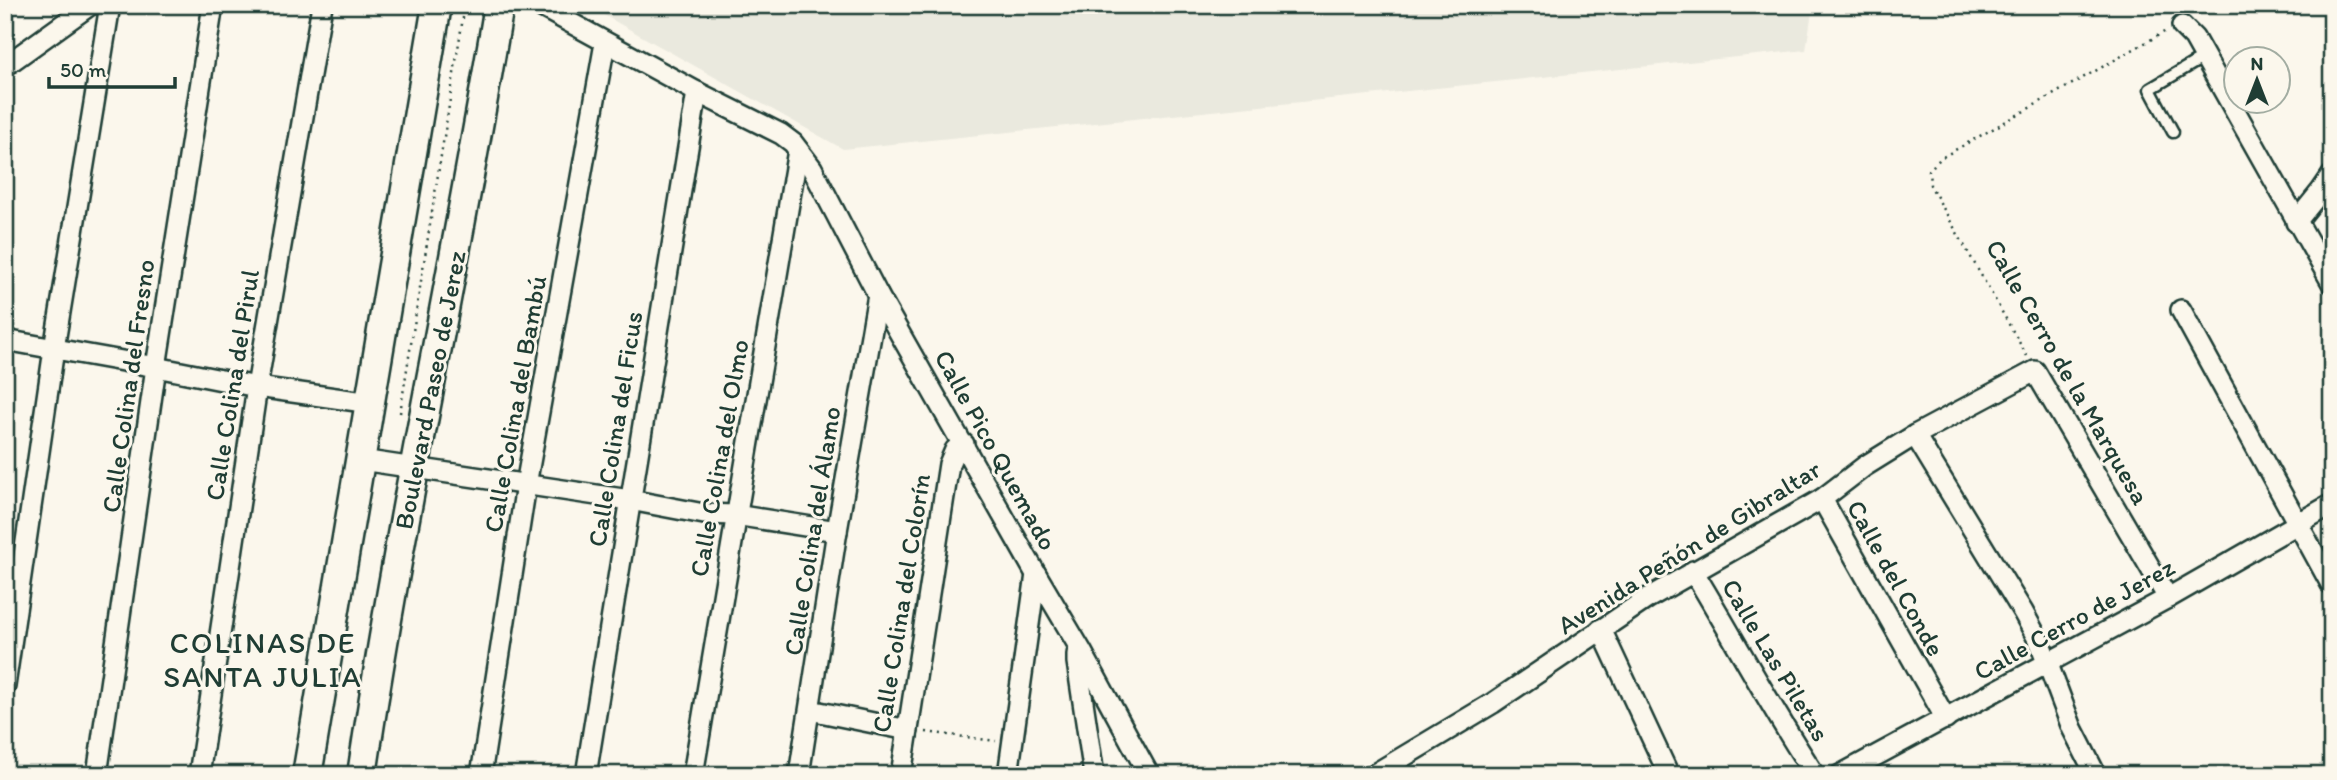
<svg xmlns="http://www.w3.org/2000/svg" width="2337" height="780" viewBox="0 0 2337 780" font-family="Itim,sans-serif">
<rect width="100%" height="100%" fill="#fbf7ec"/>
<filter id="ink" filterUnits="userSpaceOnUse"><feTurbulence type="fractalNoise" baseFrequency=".0143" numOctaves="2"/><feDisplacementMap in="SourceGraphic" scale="14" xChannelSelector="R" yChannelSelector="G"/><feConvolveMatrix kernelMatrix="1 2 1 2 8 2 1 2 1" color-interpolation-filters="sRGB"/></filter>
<g filter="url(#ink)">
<path fill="#eae9de" d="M586 5H1813L1806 50 843 149Z"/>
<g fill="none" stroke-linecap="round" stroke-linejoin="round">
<g stroke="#1f3d34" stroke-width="15">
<path id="service" d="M2173 132 2150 89 2204 57"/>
</g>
<g stroke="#1f3d34" stroke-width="24">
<g id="minor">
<path d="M538 5 697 92 781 134 793 143 812 168 878 295 1036 574 1081 650 1149 775"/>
<path d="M2182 26 2194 38 2332 283"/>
<path d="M5 66 90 5"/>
<path d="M2296 222 2321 191 2332 175"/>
<path d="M2181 310 2332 586"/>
<path d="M5 340 156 367 257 387 371 403"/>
<path d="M1915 435 2023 612 2040 643 2072 728 2096 775"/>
<path d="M361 460 630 500 704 514 735 515 837 531"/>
<path d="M1822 499 1946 719"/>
<path d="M1693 571C1734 638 1771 709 1815 775"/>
<path d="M1601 629 1669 775"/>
<path d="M1080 650 1077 654V662L1094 775"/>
<path d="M5 686 54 349 110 5"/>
<path d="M810 710 908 730"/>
<path d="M97 775 156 367 213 5"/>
<path d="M199 775 257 387 322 5"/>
<path d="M481 775 526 485 605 43"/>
<path d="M586 775 697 92"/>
<path d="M693 775 798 150"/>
<path d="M799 775 837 531 878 295"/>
<path d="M901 775 949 464 955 450 964 444"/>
<path d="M1008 775 1036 574"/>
<path d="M1373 775 1493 703 1648 598 1822 499 1865 466 1915 435 2035 371 2168 598"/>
<path d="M1840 775 2168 598 2332 504"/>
</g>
</g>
<g stroke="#1f3d34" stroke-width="33">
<g id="secondary">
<path d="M307 775 437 5"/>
<path d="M362 775C400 517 457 262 499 5"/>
</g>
</g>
<g stroke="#1f3d34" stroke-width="2.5" stroke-dasharray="2 5" stroke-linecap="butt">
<path d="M2027 356 1930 185 1929 170 1941 158 2166 31"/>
<path d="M400 413 465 5"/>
<path d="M926 732 996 741"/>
</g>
<use href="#service" stroke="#fbf7ec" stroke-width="10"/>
<use href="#minor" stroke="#fbf7ec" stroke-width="19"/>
<use href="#secondary" stroke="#fbf7ec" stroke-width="28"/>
</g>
</g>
<g text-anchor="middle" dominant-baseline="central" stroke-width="6" stroke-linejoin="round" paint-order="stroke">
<g font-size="26" fill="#1f3d34" stroke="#fbf7ec">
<text transform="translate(2068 372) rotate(60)">Calle Cerro de la Marquesa</text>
<text transform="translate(232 385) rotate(-81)">Calle Colina del Pirul</text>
<text transform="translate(128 386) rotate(-82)">Calle Colina del Fresno</text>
<text transform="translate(430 390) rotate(-79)">Boulevard Paseo de Jerez</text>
<text transform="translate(515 404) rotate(-80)">Calle Colina del Bambú</text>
<text transform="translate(615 429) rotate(-81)">Calle Colina del Ficus</text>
<text transform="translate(996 450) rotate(61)">Calle Pico Quemado</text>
<text transform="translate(719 458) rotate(-80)">Calle Colina del Olmo</text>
<text transform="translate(812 531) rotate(-81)">Calle Colina del Álamo</text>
<text transform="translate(1689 547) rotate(-32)">Avenida Peñón de Gibraltar</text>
<text transform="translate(1896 578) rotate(61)">Calle del Conde</text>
<text transform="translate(901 603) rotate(-81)">Calle Colina del Colorín</text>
<text transform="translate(2074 619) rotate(-29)">Calle Cerro de Jerez</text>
<text transform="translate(1776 660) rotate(59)">Calle Las Piletas</text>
</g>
<g font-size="30" letter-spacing="2" fill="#1f3d34" stroke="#fbf7ec">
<text x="263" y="642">COLINAS DE<tspan x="263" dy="34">SANTA JULIA</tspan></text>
</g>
</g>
<rect width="2337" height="780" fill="none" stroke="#fbf7ec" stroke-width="28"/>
<rect x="14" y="14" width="2309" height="752" fill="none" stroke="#1f3d34" stroke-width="2.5" filter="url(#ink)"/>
<g transform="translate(2257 80)"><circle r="33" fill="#fbf7ec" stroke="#a3ada2" stroke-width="2"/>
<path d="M0-5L12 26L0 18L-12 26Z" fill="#1f3d34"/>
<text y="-10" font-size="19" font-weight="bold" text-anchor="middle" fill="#1f3d34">N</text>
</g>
<path d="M49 77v10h126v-10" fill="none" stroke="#1f3d34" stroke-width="3.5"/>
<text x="60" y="77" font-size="21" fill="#1f3d34" stroke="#fbf7ec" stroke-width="5" paint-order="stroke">50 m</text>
</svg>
